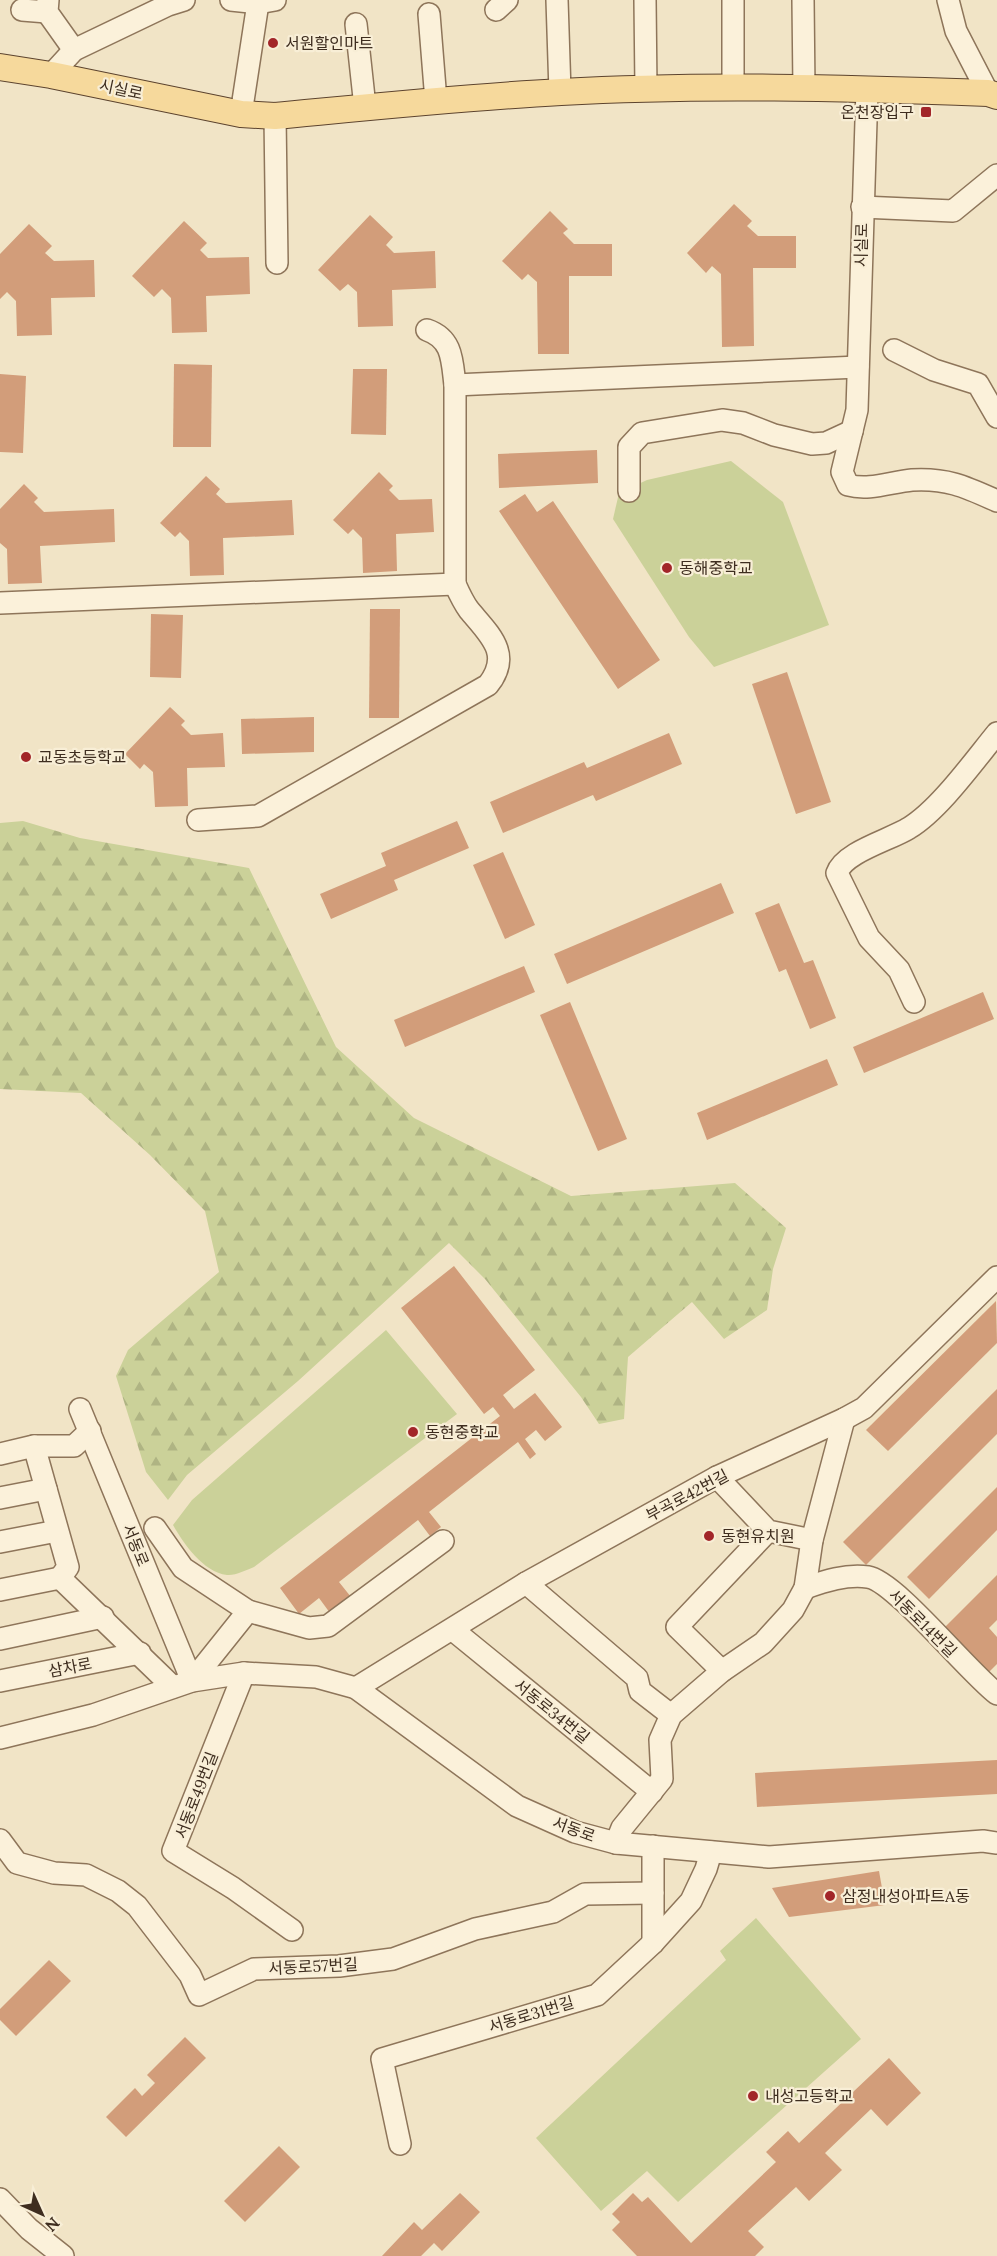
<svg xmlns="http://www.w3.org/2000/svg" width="997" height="2256" viewBox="0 0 997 2256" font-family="Lora,'Noto Sans KR',serif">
<defs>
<pattern id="forest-firs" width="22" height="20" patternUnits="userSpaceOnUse" patternTransform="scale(1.5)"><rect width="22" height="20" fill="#cbd199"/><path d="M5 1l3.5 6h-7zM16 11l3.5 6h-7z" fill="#afb483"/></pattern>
</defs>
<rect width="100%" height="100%" fill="#f1e4c6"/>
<g fill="#cbd199">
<path d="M731 461 783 502 829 625 714 667 689 637 613 519 619 493 647 480Z"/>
<path d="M386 1330 457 1414 254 1567C246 1570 235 1576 227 1575 203 1572 184 1544 173 1525L192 1500Z"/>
<path d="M756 1918 861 2039 678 2202 647 2171 601 2211 536 2138 726 1960 720 1951Z"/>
</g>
<path fill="url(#forest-firs)" d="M23 821 80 838 249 868 336 1047 414 1118 571 1196 735 1183 786 1228 773 1269 767 1310 724 1339 692 1302 628 1357 624 1419 599 1424 581 1397 485 1279 449 1243 298 1381 187 1475 168 1500 146 1472 116 1376 128 1350 219 1272 205 1211 150 1155 81 1093 0 1089V823Z"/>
<g fill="#d29d7a">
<path d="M734 204 752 221 747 226 758 236H796V268H753L754 346 722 347 721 274 712 266 706 273 687 253Z"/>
<path d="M550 211 568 229 563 233 574 244H612V276H569V354H538L537 282 528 274 522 280 502 261Z"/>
<path d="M370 215 393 237 386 245 394 253 435 251 436 288 392 290 393 326 358 327 357 292 348 284 340 291 318 270Z"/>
<path d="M184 221 207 243 200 250 208 258 249 257 250 294 206 296 207 332 172 333 171 298 162 289 154 297 132 276Z"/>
<path d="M29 224 52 246 45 253 54 261 94 260 95 297 51 298 52 335 17 336 16 301 7 292 0 299V254Z"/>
<path d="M174 364 212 365 211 447H173Z"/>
<path d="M353 369H387L386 435 351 434Z"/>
<path d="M0 374 26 376 23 453 0 452Z"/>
<path d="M597 450 598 483 499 488 498 454Z"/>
<path d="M379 472 393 486 389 490 399 500 432 499 434 532 396 534 397 571 363 573 362 538 353 529 348 534 333 520Z"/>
<path d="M206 476 220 489 216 494 226 503 292 500 294 535 223 538 224 575 190 576 189 541 180 532 175 537 160 523Z"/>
<path d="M24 484 38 498 34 502 44 512 114 509 115 542 40 546 42 583 8 584 7 549 0 543V509Z"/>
<path d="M525 494 537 512 553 501 660 660 618 689 499 511Z"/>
<path d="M370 609H400L399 718H369Z"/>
<path d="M151 614 183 615 181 678 150 677Z"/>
<path d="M787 672 831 802 796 814 752 684Z"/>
<path d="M170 707 185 721 181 725 191 735 223 733 225 767 187 768 188 806 155 807 153 772 144 764 140 769 125 754Z"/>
<path d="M314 717V752L242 754 241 719Z"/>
<path d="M669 733 682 764 596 801 593 795 503 833 490 802 584 762 587 768Z"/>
<path d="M457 821 469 848 394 880 398 890 331 919 320 894 386 866 381 853Z"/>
<path d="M503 852 535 925 505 939 473 865Z"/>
<path d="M721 883 734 913 567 984 554 954Z"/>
<path d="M779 903 804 963 813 960 836 1018 810 1029 786 969 779 972 755 913Z"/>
<path d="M524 966 535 992 405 1047 394 1020Z"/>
<path d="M983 992 994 1019 864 1073 853 1047Z"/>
<path d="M570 1002 627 1139 598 1151 540 1015Z"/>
<path d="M827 1059 838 1085 707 1140 697 1113Z"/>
<path d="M454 1266 535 1370 503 1395 514 1409 535 1393 562 1427 545 1441 536 1430 525 1439 536 1454 530 1459 518 1442 429 1512 441 1527 430 1536 418 1520 339 1582 351 1597 330 1613 319 1598 299 1614 280 1588 500 1416 493 1407 484 1414 401 1308Z"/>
<path d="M996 1301 997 1343 888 1451 866 1430Z"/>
<path d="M997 1389V1434L866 1565 843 1542Z"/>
<path d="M997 1487V1530L929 1599 907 1577Z"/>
<path d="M997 1575V1620L989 1628 997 1637V1664L989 1672 945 1627Z"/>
<path d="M997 1760V1794L757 1807 755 1773Z"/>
<path d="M879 1871 885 1905 789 1917 772 1888Z"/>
<path d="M49 1960 71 1981 16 2036 0 2020V2009Z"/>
<path d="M185 2037 206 2058 126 2137 106 2117 135 2088 142 2096 155 2083 147 2075Z"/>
<path d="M889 2058 921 2093 887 2126 871 2109 825 2153 842 2170 809 2201 796 2187 748 2231 764 2247 755 2256H637L612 2230 620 2222 612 2214 633 2193 642 2202 648 2197 691 2243 776 2162 766 2152 788 2131 799 2143Z"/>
<path d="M279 2146 300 2167 245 2222 224 2201Z"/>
<path d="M460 2193 480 2212 442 2251 434 2243 421 2256H382L414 2222 422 2230Z"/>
</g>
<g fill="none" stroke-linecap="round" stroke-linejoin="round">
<g stroke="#8e755a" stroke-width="24">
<g id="minor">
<path d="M48 0 47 12 74 50"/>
<path d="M231 0 258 3 275 0"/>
<path d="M557 0 560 92"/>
<path d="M645 0 646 89"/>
<path d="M803 0 804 89"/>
<path d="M948 0 956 31 988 93"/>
<path d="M22 10 47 12"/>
<path d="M496 10 507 0"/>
<path d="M429 14 436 101"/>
<path d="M356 24 365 107"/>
<path d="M51 75 74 50 168 5 184 0"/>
<path d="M733 88V0"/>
<path d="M867 89 857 410 842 472 848 485C869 491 891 482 912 480 948 478 966 487 997 501"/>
<path d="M241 114 258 3"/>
<path d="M275 116 277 263"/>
<path d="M862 207 953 211 997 175"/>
<path d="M894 350 934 370 978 384 997 417"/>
<path d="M455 385 858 367"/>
<path d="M629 491V447L642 433 722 420 743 423 774 435 812 444 826 443 852 431"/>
<path d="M0 603 455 584V385C452 361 453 339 427 330"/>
<path d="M198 820 258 816 488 685C513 654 489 634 469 610 463 602 459 593 455 584"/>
<path d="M914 1002 899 970 869 938 837 873C844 852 890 840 909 828 939 810 974 761 997 733"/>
<path d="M80 1409 192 1681 248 1611 309 1628 328 1626 443 1541"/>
<path d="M34 1446 68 1567 60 1578"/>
<path d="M0 1454 34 1446H74L90 1431"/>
<path d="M717 1477 768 1531 812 1540"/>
<path d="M0 1498 46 1489"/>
<path d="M155 1528 183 1568 248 1611"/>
<path d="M0 1542 57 1531"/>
<path d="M526 1583 637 1678 640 1691 671 1715"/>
<path d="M805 1588C825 1581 846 1574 868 1577 895 1581 968 1672 997 1694"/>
<path d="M0 1590 60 1578 173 1687"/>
<path d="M453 1630 652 1792"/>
<path d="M0 1639 103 1617"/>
<path d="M722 1671 677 1627 768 1531"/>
<path d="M244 1673 173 1851 233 1888 292 1930"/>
<path d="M0 1681 140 1653"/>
<path d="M356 1688 526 1583 717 1477 844 1419 864 1408 997 1277"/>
<path d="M0 1738 93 1715 192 1681 244 1673 316 1677 356 1688 517 1806 575 1832 616 1843 769 1857 983 1841 997 1843"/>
<path d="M0 1840 17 1863 54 1873 86 1875 118 1891 137 1906 190 1975 199 1995 254 1969 339 1966 393 1959 475 1929 553 1912 585 1894 653 1893"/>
<path d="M616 1843 622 1828 662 1779 660 1740 671 1715 722 1671 763 1643 793 1610 805 1588 812 1540 844 1419"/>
<path d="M653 1846V1943"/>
<path d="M400 2144 382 2059 597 1995 653 1943 691 1901 706 1869 711 1852"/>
<path d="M0 2199 29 2229 63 2256"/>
</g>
</g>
<g stroke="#5c432e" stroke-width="28">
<path id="major" d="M0 67 51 75 241 114 275 116C370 107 466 97 561 92 703 84 846 88 988 93L997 96"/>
</g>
<use href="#minor" stroke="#fbf1da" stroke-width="21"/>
<use href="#major" stroke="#f6d99c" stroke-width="26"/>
</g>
<g fill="#a22629" stroke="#f8eed6" stroke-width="2">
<circle cx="273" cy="43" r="6"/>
<rect x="920" y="106" width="12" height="12" rx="3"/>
<circle cx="667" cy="568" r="6"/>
<circle cx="26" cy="757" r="6"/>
<circle cx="413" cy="1432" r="6"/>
<circle cx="709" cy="1536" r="6"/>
<circle cx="830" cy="1896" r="6"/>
<circle cx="753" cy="2096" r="6"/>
</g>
<g text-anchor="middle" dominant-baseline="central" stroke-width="4.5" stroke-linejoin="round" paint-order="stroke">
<g font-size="16" fill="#3e2d1f" stroke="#f8eed6" text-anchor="start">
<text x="285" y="43">서원할인마트</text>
<text x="914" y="112" text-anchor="end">온천장입구</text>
<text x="679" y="568">동해중학교</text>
<text x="38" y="757">교동초등학교</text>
<text x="425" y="1432">동현중학교</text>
<text x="721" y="1536">동현유치원</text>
<text x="842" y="1896">삼정내성아파트A동</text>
<text x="765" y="2096">내성고등학교</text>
</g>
<g font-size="16" fill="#3e2d1f" stroke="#f8eed6">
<text transform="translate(121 89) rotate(12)">시실로</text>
<text transform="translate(861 245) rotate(-89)">시실로</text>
<text transform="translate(687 1495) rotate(-28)">부곡로42번길</text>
<text transform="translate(136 1545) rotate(68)">서동로</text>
<text transform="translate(923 1623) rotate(45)">서동로14번길</text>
<text transform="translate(70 1667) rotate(-11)">삼차로</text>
<text transform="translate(552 1711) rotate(39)">서동로34번길</text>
<text transform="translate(196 1795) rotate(-69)">서동로49번길</text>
<text transform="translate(574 1829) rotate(20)">서동로</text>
<text transform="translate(313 1966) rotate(-3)">서동로57번길</text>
<text transform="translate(531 2014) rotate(-17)">서동로31번길</text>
</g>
</g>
<g transform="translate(42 2214) rotate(135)" stroke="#f8eed6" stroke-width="4.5" paint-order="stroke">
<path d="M0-4.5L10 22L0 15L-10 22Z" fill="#3e2d1f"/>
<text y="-9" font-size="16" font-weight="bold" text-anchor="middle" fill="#3e2d1f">N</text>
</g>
</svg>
